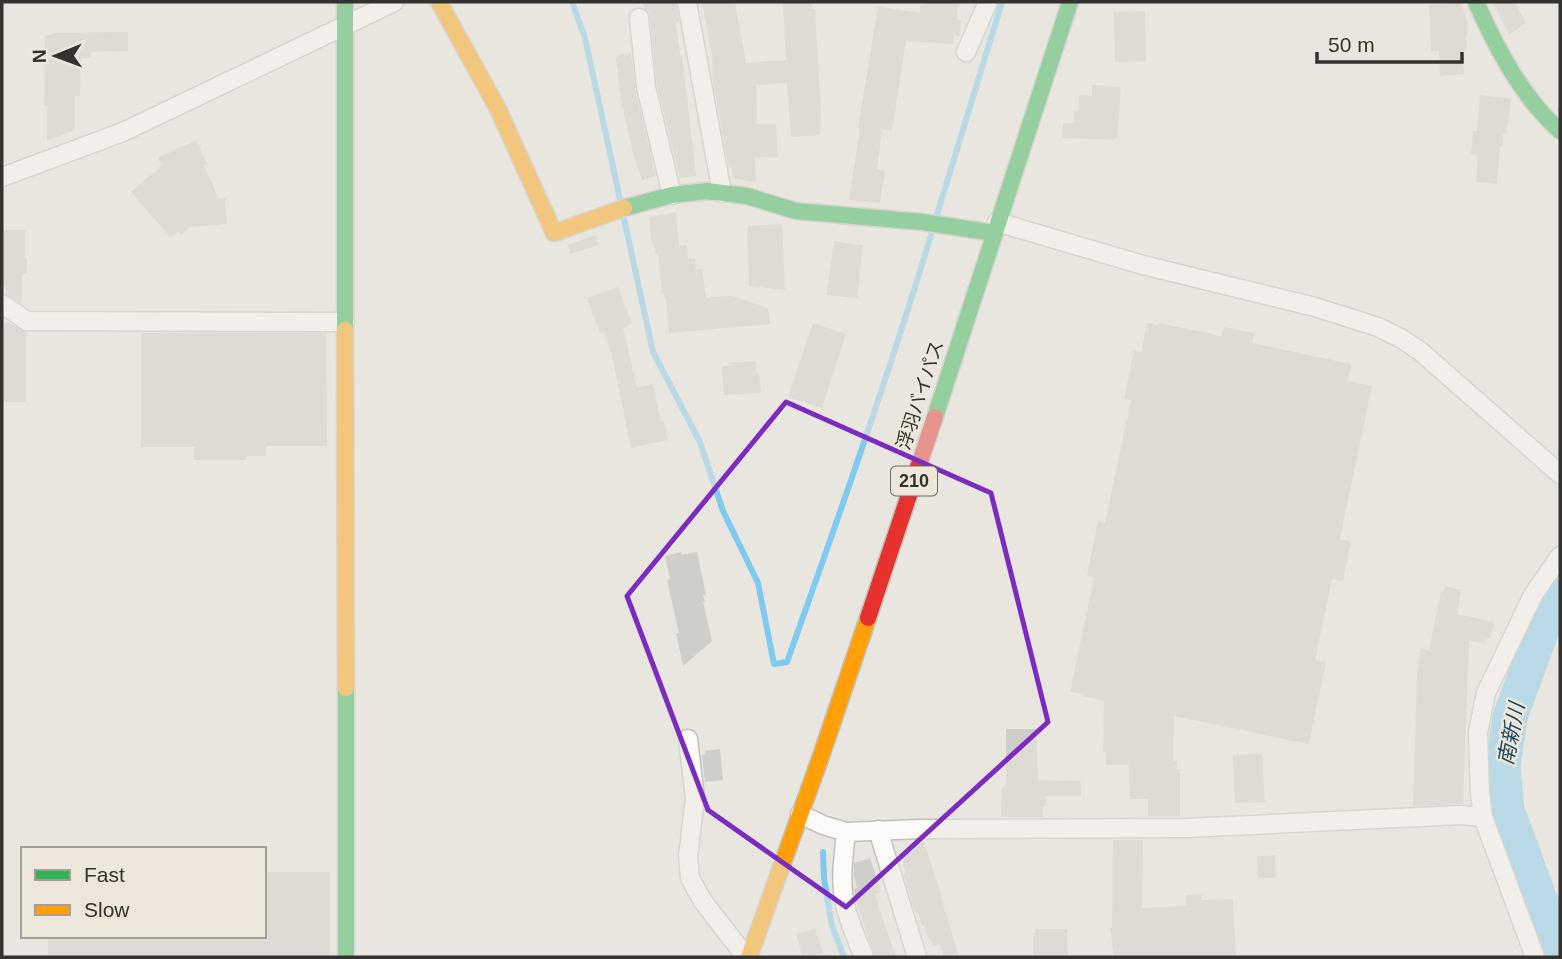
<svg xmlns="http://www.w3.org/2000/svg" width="1562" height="959" viewBox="0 0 1562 959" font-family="Arial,'Noto Sans JP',sans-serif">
<rect width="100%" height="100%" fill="#e9e6df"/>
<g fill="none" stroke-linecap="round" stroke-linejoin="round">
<g stroke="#80caf0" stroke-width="6">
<path d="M572 2 585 38 621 204"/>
<path d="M623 214 653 352 700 442 723 511 758 583 774 664 787 662C838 519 888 377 932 232"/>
<path d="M936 218 1002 2"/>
<path d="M823 852 824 878 832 926 844 957"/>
</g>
<path stroke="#80caf0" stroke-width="35" d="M1560 596 1548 614 1510 717 1503 766 1507 810 1560 954"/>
</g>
<g fill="#d0cec9">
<path d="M643 2H676L679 22 676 23 680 55H682L696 176 680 178 657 85 650 17 649 12 644 8Z"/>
<path d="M702 2H735L746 63 786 60 783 2H812V9H815L821 111 820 135 791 137 787 83 756 85 757 124H776L778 157 755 158 756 182 733 178 732 167 729 168 713 82 712 55Z"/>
<path d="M924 2H958L957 20H961L960 36 954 35 953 44 906 41 892 131 882 129 877 169 885 171 880 203 849 200 860 129 858 128 878 7 920 13V5H924Z"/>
<path d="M1493 2H1515L1526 23 1509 35Z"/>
<path d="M1461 3 1467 20 1468 35H1466L1467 50 1462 51 1464 74 1440 76 1439 51 1431 52 1429 5Z"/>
<path d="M1145 11 1146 61 1115 62 1114 12Z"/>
<path d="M128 32V51L91 52V58H81L80 96H75V130L47 141V106L44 105 45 36 55 33Z"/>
<path d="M631 53 635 89 656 176 642 180 633 153 621 100 616 58H617V55Z"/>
<path d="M1092 85 1121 87 1117 139 1114 138V140L1062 138 1063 123H1074V111L1078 112 1079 95 1092 96Z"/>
<path d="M1480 95 1511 99 1508 124H1507L1506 134H1503L1502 146H1500L1497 184 1476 182 1478 155 1471 154 1473 131H1477Z"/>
<path d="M196 140 207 164 204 165 219 199 225 198 227 224 191 227 181 235 178 231 171 238 131 192 162 165 158 158Z"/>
<path d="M676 212 679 246 687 245 688 259 695 258 696 270 702 269 706 298 731 296 768 308 770 324 669 333 666 297 665 298 664 294H662L658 254H655L654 245H652L649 217Z"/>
<path d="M782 224 785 290 749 286 747 226Z"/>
<path d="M2 230H25V258H27V274H22V304L6 294V287H2Z"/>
<path d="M596 235 599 245 570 254 568 245Z"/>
<path d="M834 241 863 245 857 298 827 295Z"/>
<path d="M618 287 632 324 623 328 637 388 653 384 661 422 664 421 668 440 631 448 614 365 605 332 600 333 587 298Z"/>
<path d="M6 321 26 332V402H2V324H6Z"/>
<path d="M813 323 846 334 822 408 788 397Z"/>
<path d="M1147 323 1159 325V323L1221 336 1224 327 1254 333 1252 343 1351 364 1348 381 1372 386 1340 539 1351 542 1343 581 1332 579 1315 660 1326 662 1309 744 1174 716 1173 761H1177V769H1180V816H1148V799H1130L1129 765H1106V752H1103L1104 701 1081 696 1082 694 1070 692 1094 578 1087 576 1098 521 1105 523 1131 400 1124 399 1134 351 1141 352Z"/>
<path d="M141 333H326L327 446H266V456H246V460H194V447H141Z"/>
<path d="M756 361V373L759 372 761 393 724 395 722 366H731L730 363Z"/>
<path d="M681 552 682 555 697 552 706 595H703L705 601 703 602 712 641 683 666 676 633H679L667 580 670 579 665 556Z"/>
<path d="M1445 586 1461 590 1457 614 1494 622 1490 639 1486 638 1485 644 1469 641 1463 804 1413 806 1417 674 1421 649 1429 650 1441 592H1443Z"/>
<path d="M1006 729H1036L1038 779 1040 780 1081 781V796H1046V806H1043V817H1001L1002 787H1005L1006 779Z"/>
<path d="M720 749 723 780 705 782 702 755 706 754 705 751Z"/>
<path d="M1262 754 1265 802 1235 803 1233 755Z"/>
<path d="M1113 840H1143L1142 908 1187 906 1186 895 1201 894 1202 900 1233 899 1236 957H1114L1110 928 1112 927Z"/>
<path d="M924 842 942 897H941L959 957H944L939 944 933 946 931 939 929 940 924 925 922 926 918 913 916 914 903 874 906 873 901 855 911 852 910 847Z"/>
<path d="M1275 855 1276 878H1258L1257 856Z"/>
<path d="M870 858 881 892 875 894 879 908 896 957H875L856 901 854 889 857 888 854 876V863Z"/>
<path d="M264 872H330V957H48V936H264Z"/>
<path d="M815 929 823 953 810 957H803L796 934Z"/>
<path d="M1035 929H1067L1068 957H1033V936H1035Z"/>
</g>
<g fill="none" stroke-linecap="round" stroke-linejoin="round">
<g stroke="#c2c0bb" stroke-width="21">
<g id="street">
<path d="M687 2 722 193"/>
<path d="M639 18 646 87 672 195"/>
<path d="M966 52 988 2"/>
<path d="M2 177 123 132 394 2"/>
<path d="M997 222 1143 265 1315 307 1378 327 1402 339 1420 351 1560 474"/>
<path d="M2 304 27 321 345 322"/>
<path d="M688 739 695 798 688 856 690 878 702 900 746 957"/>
<path d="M800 814 823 825 846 832 920 829 1187 828 1461 815 1483 817"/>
<path d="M878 830 917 957"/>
<path d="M846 832C844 854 840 877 844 899 847 919 857 939 864 957"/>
<path d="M1535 957 1483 817 1480 793 1478 732 1486 693 1533 595 1560 556"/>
</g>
</g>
<g stroke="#c2c0bb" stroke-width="19">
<g id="fast">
<path d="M345 2V330"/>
<path d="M1476 2C1497 49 1521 96 1560 131"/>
<path d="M624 208 672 195 707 191 747 196 796 211 922 222 994 233"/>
<path d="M935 417 1070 2"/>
<path d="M346 688V957"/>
</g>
</g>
<g stroke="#c2c0bb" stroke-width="19">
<g id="slow">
<path d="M439 2 498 109 554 233 624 208"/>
<path d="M345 330 346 688"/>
<path d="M749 957 820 759 868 618"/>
</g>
</g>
<g stroke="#c2c0bb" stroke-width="19">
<path id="jam" d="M868 618 935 417"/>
</g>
<use href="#street" stroke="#fcfbfa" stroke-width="18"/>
<use href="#fast" stroke="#30b455" stroke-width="16"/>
<use href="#slow" stroke="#ff9f0a" stroke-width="16"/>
<use href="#jam" stroke="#e5322d" stroke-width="16"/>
</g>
<path d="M0 0H1562V959H0ZM786 402 991 493 1048 722 846 907 708 810 627 596Z" fill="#e9e6df" fill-opacity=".55" fill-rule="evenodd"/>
<path fill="none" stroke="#7b2cbf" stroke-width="5" stroke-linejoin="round" d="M786 402 991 493 1048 722 846 907 708 810 627 596Z"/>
<g text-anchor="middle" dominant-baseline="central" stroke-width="5" stroke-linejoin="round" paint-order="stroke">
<rect fill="#ede7db" stroke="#6c6862" stroke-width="2" x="891" y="466.5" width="46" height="29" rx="5"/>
<g font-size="18" font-weight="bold" fill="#34322e">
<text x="914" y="481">210</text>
</g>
<g font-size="19" fill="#34322e" stroke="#ede7db">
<text transform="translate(920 395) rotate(-72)">浮羽バイパス</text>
</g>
<g font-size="21" font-style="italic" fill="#1a475e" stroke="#ede7db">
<text transform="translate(1511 734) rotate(-79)">南新川</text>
</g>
</g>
<rect width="1562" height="959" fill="none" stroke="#34322e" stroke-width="7"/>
<rect x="21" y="847" width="245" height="91" fill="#ede7db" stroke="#a39f96" stroke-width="2"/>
<rect x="35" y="870" width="35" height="10" fill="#30b455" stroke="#a39f96" stroke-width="2"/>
<text x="84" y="882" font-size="21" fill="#34322e">Fast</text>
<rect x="35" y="905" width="35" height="10" fill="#ff9f0a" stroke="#a39f96" stroke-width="2"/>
<text x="84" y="917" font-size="21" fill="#34322e">Slow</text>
<g transform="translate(56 56) rotate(269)" stroke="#ede7db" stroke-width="5" paint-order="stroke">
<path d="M0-5L12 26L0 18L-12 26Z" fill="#34322e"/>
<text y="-10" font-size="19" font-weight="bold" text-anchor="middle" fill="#34322e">N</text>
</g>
<path d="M1317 52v10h145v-10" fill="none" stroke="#34322e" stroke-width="3.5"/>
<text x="1328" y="52" font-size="21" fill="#34322e" stroke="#ede7db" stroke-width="5" paint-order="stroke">50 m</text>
</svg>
